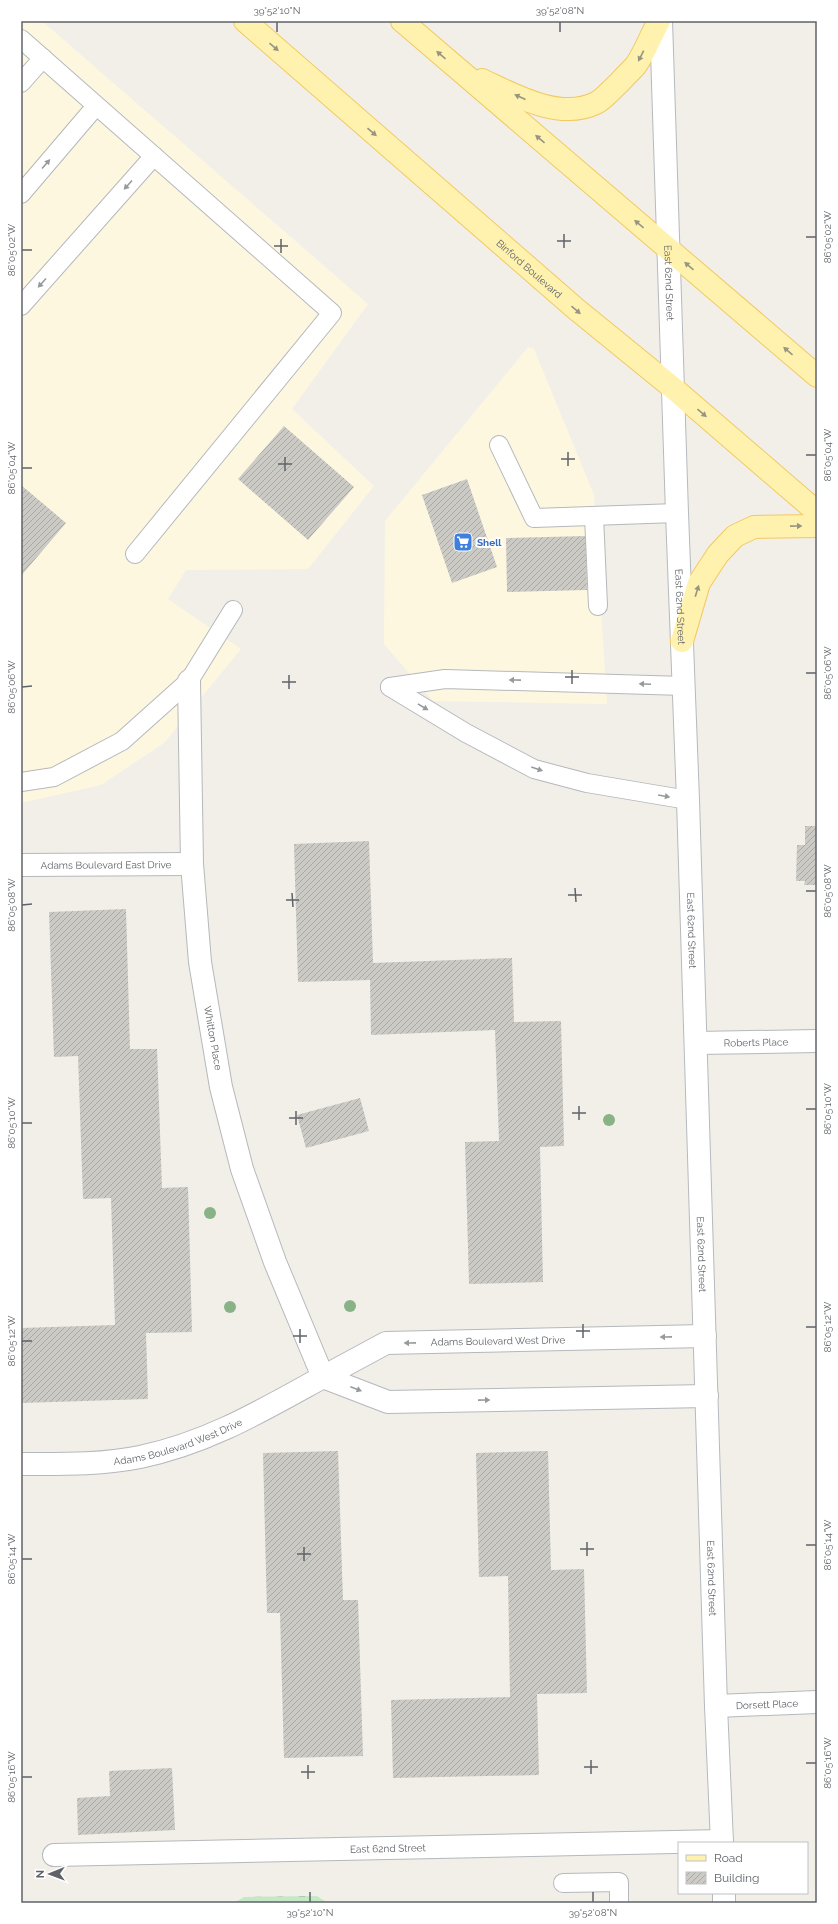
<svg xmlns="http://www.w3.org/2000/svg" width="838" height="1924" viewBox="0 0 838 1924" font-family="Raleway,sans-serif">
<defs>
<pattern id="forest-firs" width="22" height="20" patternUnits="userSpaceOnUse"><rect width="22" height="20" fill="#c5e8c5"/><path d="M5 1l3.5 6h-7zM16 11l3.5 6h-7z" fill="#a3c0a4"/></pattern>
<pattern id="building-hatch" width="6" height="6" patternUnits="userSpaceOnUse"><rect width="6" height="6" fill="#cccac5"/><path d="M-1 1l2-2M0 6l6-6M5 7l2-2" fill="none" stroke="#a9a8a4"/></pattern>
</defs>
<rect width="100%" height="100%" fill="#f1efe8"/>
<g fill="#fef7e0">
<path d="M21 21H42L368 304 292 409 374 486 308 569 186 570 168 599 241 649 164 743 101 785 21 803Z"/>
<path d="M528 347 534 349 594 495 607 704 433 701 384 644 385 521Z"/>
</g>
<path fill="url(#forest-firs)" d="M317 1896 328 1903H234L244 1897Z"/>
<g fill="url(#building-hatch)">
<path d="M284 426 354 487 308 540 238 479Z"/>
<path d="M467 479 497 567 452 583 422 495Z"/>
<path d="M21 485 66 523 21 576Z"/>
<path d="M586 536 587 590 507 592 506 538Z"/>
<path d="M805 826H817V885H804L805 881H796L797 845H805Z"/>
<path d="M369 841 373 963 512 958 514 1022 561 1021 564 1146 540 1147 543 1282 469 1284 465 1142 499 1141 495 1030 371 1035 370 980 298 982 294 844Z"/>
<path d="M126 909 130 1049H157L162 1188 188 1187 192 1332 146 1333 148 1399 21 1403V1328L115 1325 111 1198 83 1199 78 1056 54 1057 49 912Z"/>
<path d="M360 1098 369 1131 306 1148 297 1115Z"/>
<path d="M338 1451 343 1600H358L363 1756 284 1758 280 1613H267L263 1453Z"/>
<path d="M548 1451 551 1570 584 1569 587 1693 537 1694 539 1775 393 1778 391 1700 510 1697 508 1576 479 1577 476 1453Z"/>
<path d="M172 1768 175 1830 78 1835 77 1798 110 1796 109 1771Z"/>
</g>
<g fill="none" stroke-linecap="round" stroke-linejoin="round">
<g stroke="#b5b8bc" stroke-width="20">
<g id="lane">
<path d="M21 39 332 313 135 554"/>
<path d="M21 83 43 58"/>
<path d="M21 194 96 106"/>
<path d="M21 306 154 156"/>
<path d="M499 445 534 518 677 513"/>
<path d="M594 516 598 606"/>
<path d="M390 687 466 733 534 769 587 783 688 800"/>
<path d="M390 687 445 679 684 686"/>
<path d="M21 782 54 777 122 741 189 681 233 610"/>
<path d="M563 1883 619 1882V1903"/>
</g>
</g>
<g stroke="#b5b8bc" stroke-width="24">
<g id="street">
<path id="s1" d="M21 865 192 864"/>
<path id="s2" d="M696 1043 817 1041"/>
<path d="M705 1336 386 1343 323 1377 388 1402 707 1396"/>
<path id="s3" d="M21 1464C60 1464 101 1465 140 1457 208 1443 263 1410 323 1377L275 1262 242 1169 221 1087 200 962 192 864 189 681"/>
<path id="s4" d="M716 1706 817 1702"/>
<path id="s5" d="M54 1855 722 1841"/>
</g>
</g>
<g stroke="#b6babf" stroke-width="24">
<g id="secondary">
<path id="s6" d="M661 21 677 513 688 800 716 1706 722 1843"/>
<path d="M724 1893V1903"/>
</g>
</g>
<g stroke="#f2c960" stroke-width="24">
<g id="primary">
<path id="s7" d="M245 21 576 309 673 388 817 512"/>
<path d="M402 21 817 376"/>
<path d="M482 80C514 95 560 121 596 103 604 99 612 89 619 83 624 77 631 71 636 65 645 52 651 35 659 21"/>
<path d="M682 641 699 583 718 554 735 536 754 527 817 526"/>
</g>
</g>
<use href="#lane" stroke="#fff" stroke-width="18"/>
<use href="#street" stroke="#fff" stroke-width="22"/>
<use href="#secondary" stroke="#fff" stroke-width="22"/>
<use href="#primary" stroke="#fff2af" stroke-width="22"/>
</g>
<g fill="#89b387">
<circle cx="609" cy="1120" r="6"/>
<circle cx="210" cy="1213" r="6"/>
<circle cx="350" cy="1306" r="6"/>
<circle cx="230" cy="1307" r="6"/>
</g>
<defs><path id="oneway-solid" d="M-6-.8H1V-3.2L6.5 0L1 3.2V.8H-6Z"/></defs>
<g fill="#979581">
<use href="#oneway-solid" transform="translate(274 47) rotate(41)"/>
<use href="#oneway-solid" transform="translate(441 55) rotate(-139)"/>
<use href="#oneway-solid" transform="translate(641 56) rotate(117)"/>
<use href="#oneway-solid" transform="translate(520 97) rotate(-156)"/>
<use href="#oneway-solid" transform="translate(372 132) rotate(41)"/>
<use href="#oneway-solid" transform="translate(540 139) rotate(-140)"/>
<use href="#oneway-solid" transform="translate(639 224) rotate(-140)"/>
<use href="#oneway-solid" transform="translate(689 266) rotate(-139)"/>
<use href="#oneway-solid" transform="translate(576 310) rotate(41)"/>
<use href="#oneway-solid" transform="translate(788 351) rotate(-139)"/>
<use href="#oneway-solid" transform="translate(702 413) rotate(41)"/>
<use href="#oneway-solid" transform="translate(796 526) rotate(-1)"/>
<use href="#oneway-solid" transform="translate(697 591) rotate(-73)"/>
</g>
<g fill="#979a9d">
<use href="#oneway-solid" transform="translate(46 164) rotate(-49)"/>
<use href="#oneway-solid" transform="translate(128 185) rotate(132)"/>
<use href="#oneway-solid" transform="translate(42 283) rotate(132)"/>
<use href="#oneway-solid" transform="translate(515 680) rotate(-179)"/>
<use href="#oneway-solid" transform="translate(645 684) rotate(-178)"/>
<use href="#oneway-solid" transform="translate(423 707) rotate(31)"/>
<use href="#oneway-solid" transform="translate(537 769) rotate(19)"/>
<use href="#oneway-solid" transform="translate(664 796) rotate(10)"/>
<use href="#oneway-solid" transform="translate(666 1337) rotate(179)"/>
<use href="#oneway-solid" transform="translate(410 1343) rotate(179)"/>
<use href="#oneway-solid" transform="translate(356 1389) rotate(21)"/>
<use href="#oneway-solid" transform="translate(484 1400) rotate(-1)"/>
</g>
<path fill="none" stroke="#5f6368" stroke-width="1.5" d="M277 22V32M560 22V32M564 234V248M806 237H816M281 239V253M557 241H571M274 246H288M22 250H32M568 452V466M806 455H816M285 457V471M561 459H575M278 464H292M22 468H32M572 670V684M806 673H816M289 675V689M565 677H579M282 682H296M22 687 32 686M575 888 576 902M806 891H816M292 893 293 907M568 895H582M286 900H299M22 905 32 904M579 1106V1120M806 1109H816M296 1111V1125M572 1113H586M289 1118H303M22 1123H32M583 1324V1338M806 1327H816M300 1329V1343M576 1331H590M293 1336H307M22 1341H32M587 1542V1556M806 1545H816M304 1547V1561M580 1549H594M297 1554H311M22 1559H32M591 1760V1774M806 1763H816M308 1765V1779M584 1767H598M301 1772H315M22 1777H32M310 1892V1902M593 1892V1902"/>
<defs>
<g id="supermarket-square" transform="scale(1)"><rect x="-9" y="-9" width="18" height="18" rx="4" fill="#3f7fe0" stroke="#fff"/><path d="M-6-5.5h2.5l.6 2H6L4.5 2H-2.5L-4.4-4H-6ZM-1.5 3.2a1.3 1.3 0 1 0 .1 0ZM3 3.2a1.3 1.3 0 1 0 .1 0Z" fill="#fff"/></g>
</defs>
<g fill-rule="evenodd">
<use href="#supermarket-square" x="463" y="542"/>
</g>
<g text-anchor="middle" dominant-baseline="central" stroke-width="4" stroke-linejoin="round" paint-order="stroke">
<g font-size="10" fill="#5f6368" stroke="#fff">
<text stroke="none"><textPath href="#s7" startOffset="377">Binford Boulevard</textPath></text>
<text stroke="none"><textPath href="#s6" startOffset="262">East 62nd Street</textPath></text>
<text stroke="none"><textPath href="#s6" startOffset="586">East 62nd Street</textPath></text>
<text stroke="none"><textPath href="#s1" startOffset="85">Adams Boulevard East Drive</textPath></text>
<text stroke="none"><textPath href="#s6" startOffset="910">East 62nd Street</textPath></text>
<text transform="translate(213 1038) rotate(80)">Whitton Place</text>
<text stroke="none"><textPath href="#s2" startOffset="60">Roberts Place</textPath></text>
<text stroke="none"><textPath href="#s6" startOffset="1234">East 62nd Street</textPath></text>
<text transform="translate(498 1341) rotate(-1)">Adams Boulevard West Drive</text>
<text stroke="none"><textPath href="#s3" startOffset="160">Adams Boulevard West Drive</textPath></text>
<text stroke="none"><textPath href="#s6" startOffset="1558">East 62nd Street</textPath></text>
<text stroke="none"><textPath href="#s4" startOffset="51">Dorsett Place</textPath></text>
<text stroke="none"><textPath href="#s5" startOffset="334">East 62nd Street</textPath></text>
</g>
<g font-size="10" font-weight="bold" fill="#366cbe" stroke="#fff" text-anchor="start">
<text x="477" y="542">Shell</text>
</g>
</g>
<rect width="838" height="1924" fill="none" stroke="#ffffff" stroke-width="44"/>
<rect x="678" y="1842" width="130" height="52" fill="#ffffff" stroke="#bfc1c3"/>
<rect x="686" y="1855" width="20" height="6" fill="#fff2af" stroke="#bfc1c3"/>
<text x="714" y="1862" font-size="12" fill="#5f6368">Road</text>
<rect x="686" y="1872" width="20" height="12" fill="url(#building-hatch)" stroke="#bfc1c3"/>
<text x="714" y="1882" font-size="12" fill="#5f6368">Building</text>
<g transform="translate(50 1874) rotate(269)" stroke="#ffffff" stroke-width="3" paint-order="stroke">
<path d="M0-3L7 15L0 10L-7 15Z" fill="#5f6368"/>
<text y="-6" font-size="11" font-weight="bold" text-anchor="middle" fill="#5f6368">N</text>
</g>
<rect x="22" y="22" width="794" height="1880" fill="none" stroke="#5f6368" stroke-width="1.5"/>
<g font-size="10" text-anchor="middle" fill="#5f6368">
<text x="277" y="14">39°52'10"N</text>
<text x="560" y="14">39°52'08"N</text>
<text transform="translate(827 237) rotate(-90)" y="4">86°05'02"W</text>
<text transform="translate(11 250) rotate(-90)" y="4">86°05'02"W</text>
<text transform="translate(827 455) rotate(-90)" y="4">86°05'04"W</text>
<text transform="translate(11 468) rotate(-90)" y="4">86°05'04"W</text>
<text transform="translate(827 673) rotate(-90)" y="4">86°05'06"W</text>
<text transform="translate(11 687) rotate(-90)" y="4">86°05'06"W</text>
<text transform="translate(827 891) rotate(-90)" y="4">86°05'08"W</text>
<text transform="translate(11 905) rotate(-90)" y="4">86°05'08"W</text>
<text transform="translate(827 1109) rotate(-90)" y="4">86°05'10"W</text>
<text transform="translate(11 1123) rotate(-90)" y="4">86°05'10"W</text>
<text transform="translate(827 1327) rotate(-90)" y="4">86°05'12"W</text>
<text transform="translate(11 1341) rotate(-90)" y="4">86°05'12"W</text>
<text transform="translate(827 1545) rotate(-90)" y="4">86°05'14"W</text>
<text transform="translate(11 1559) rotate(-90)" y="4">86°05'14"W</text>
<text transform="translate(827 1763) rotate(-90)" y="4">86°05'16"W</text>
<text transform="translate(11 1777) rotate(-90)" y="4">86°05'16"W</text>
<text x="310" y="1916">39°52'10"N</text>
<text x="593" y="1916">39°52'08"N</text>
</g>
</svg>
